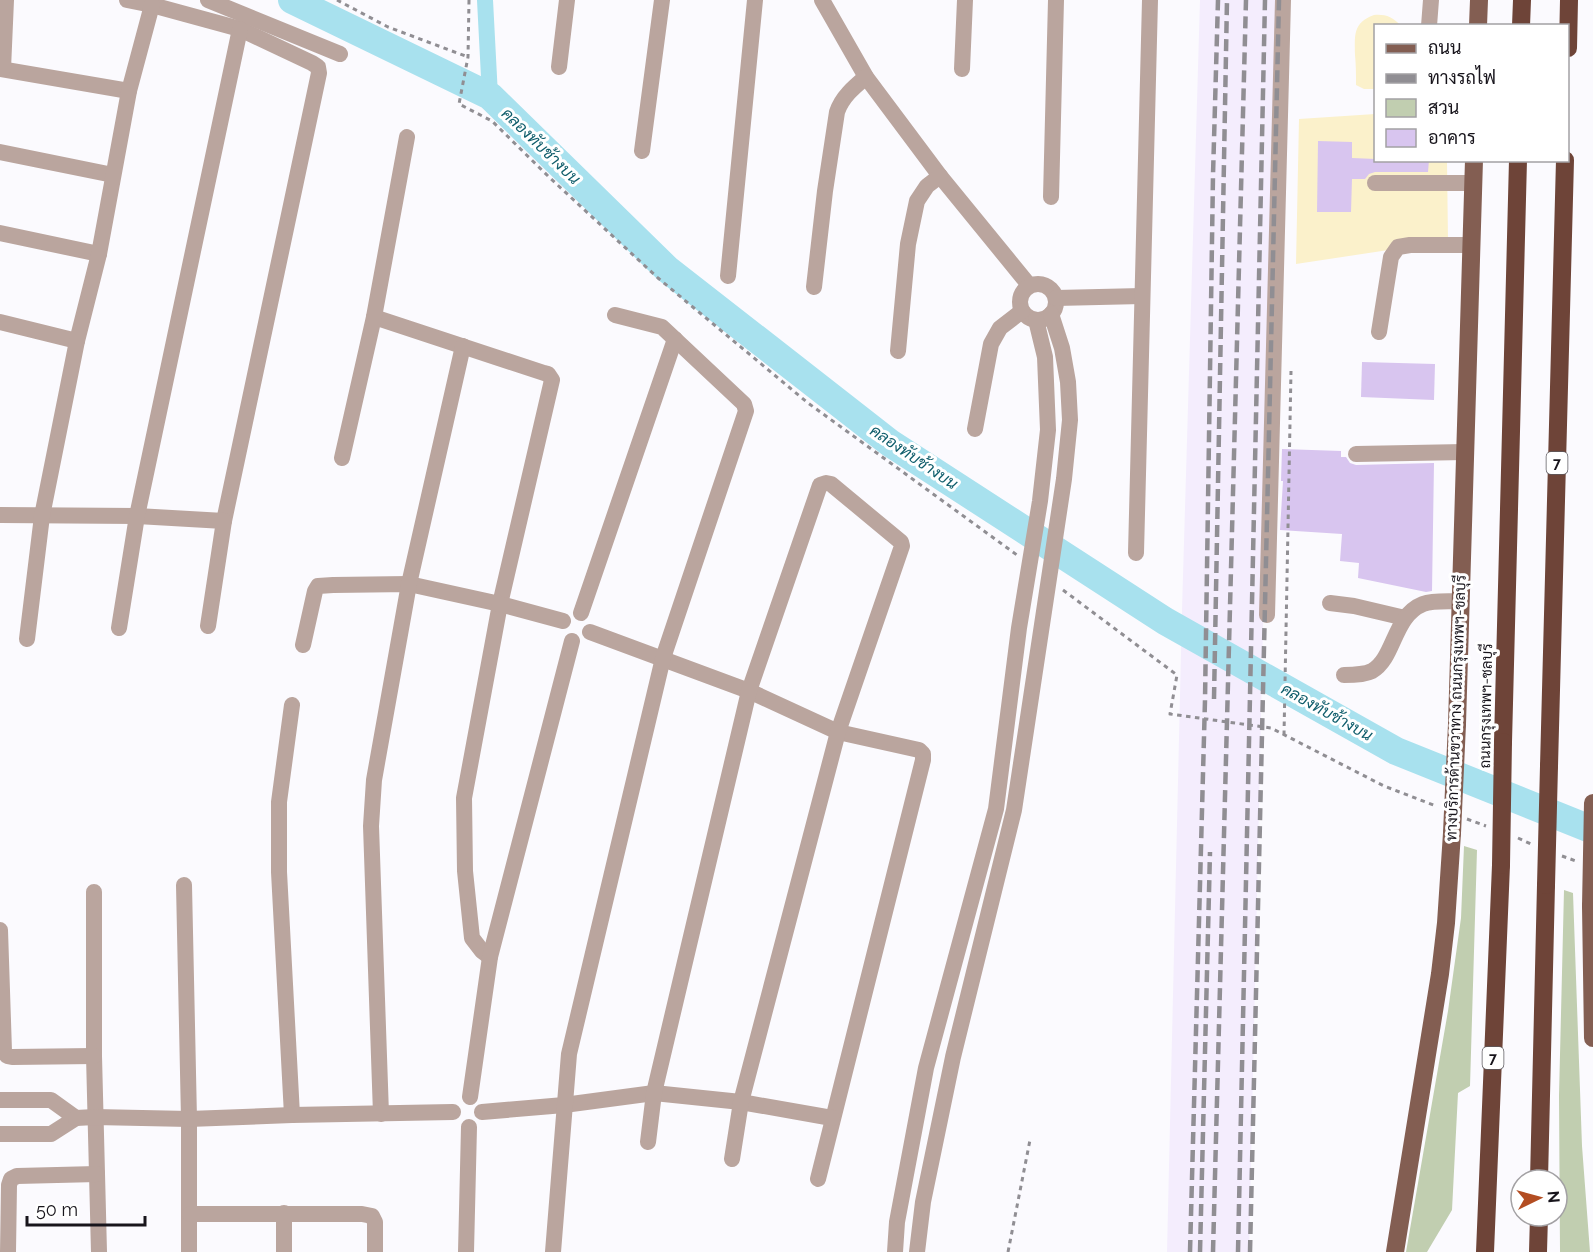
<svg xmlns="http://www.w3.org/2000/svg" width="1593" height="1252" viewBox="0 0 1593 1252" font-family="Raleway,Sarabun,sans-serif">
<rect width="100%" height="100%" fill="#fbfafe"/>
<path fill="#f4edfd" d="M1200 0H1277L1249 1252H1167L1182 610Z"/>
<g fill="#c1ceb0">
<path d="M1464 846 1477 850 1470 1086 1458 1093 1452 1210 1427 1252H1406L1448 1011 1461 918Z"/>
<path d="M1564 890 1573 893 1582 1146 1590 1252H1560L1559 1096Z"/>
</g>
<g fill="#fbf1cb">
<path d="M1374 15C1385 14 1393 17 1400 25L1376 26 1375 89H1364L1356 85C1356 75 1356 65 1355 55 1355 36 1352 23 1374 15Z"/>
<path d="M1375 114 1376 160 1447 161 1448 241 1296 264 1299 119Z"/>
</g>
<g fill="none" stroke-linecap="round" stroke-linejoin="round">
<path stroke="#a8e1ee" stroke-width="16" d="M485 0 490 96"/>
<path stroke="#a8e1ee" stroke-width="28" d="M292 0 490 96 667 269 890 443 1165 621 1396 751 1593 830"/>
</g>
<g fill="#d8c5ef">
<path d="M1318 141 1352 142V158L1376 159V160H1429L1428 172H1375L1369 174 1365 179H1352L1351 212H1317Z"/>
<path d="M1362 362 1435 364 1434 400 1361 397Z"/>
<path d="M1282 449 1341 451V457H1346L1350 463 1356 465 1434 463 1432 591 1426 592 1358 578 1359 563 1340 561 1342 534 1280 530 1283 481H1281Z"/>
</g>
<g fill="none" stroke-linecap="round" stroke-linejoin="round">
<g stroke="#908e93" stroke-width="3" stroke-dasharray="4.5 4.5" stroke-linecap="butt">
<path d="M337 0 388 27 468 57"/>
<path d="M469 0 468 57 459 104 492 121 550 178 658 278 808 403 1017 555"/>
<path d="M1063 590 1177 675 1170 714 1271 728 1384 786 1436 806"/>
<path d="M1284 735 1291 371"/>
<path d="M1467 819 1486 826"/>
<path d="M1518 838 1531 844"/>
<path d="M1562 856 1576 861"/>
<path d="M1008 1252 1030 1140"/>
</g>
<g stroke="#baa59e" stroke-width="16">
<path d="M127 0 152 5 240 29 312 63 318 67 319 73 224 521"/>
<path d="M208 0 340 54"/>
<path d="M822 0 866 77 940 176 1029 285"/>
<path d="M1429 26 1431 0"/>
<path d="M559 67 567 0"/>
<path d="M0 69 129 91"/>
<path d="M3 69 6 0"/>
<path d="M962 69 965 0"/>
<path d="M642 151 662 0"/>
<path d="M0 152 113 175"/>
<path d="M1375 183H1473"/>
<path d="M1051 197 1056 0"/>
<path d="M0 233 99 254"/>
<path d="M728 276 755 0"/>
<circle cx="1038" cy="302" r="18"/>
<path d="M814 287 825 191 837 112C842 97 854 87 866 77"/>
<path d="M1056 298 1142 296"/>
<path d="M374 317 544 373 548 374 552 380 500 604 464 798 465 871 472 938 482 951 490 957"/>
<path d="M0 322 77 341"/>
<path d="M1379 332 1391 257 1398 247 1410 245H1471"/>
<path d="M898 351 908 244 917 201 927 186 940 176"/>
<path d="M975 429 991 344 1000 328 1022 311"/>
<path d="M1356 454 1465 452"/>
<path d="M342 458 374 317 407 137"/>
<path d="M0 515 137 516 224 521 208 626"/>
<path d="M1136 553 1150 0"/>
<path d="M1330 603 1354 606 1405 618"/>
<path d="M581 613 675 339"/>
<path d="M1267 615 1283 0"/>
<path d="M119 628 137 516 240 29"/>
<path d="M590 632 749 691 838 732 919 750 923 754V760L818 1179"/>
<path d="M27 639 42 516 77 341 99 254 129 91 152 5"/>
<path d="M303 645 315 591 318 586 333 585 409 584 500 604 563 621"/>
<path d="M1344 675C1353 675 1364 675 1372 671 1395 658 1393 616 1423 604 1434 600 1449 602 1461 601"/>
<path d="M292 705 279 802V872L292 1115"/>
<path d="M184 885 189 1119V1252"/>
<path d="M94 892V1056L99 1252"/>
<path d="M0 930 4 1051 7 1056 12 1057 94 1056"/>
<path d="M470 1097 490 957 572 641"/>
<path d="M0 1100H51L76 1118 51 1134H0"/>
<path d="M482 1112 564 1105 654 1093 741 1102 832 1118"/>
<path d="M381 1114 371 826 374 780 409 584 463 346"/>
<path d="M76 1118 95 1117 189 1119 292 1115 453 1112"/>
<path d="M648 1142 654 1093 749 691 820 485 826 483 831 484 901 542 902 546 838 732 741 1102 732 1159"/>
<path d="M284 1213V1252"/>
<path d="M190 1214H362L372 1216 375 1222V1252"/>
<path d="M8 1252 9 1185 11 1179 17 1176 97 1174"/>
<path d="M466 1252 469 1127"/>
<path d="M553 1252 569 1054 663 658 746 411 744 404 662 327 615 315"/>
<path d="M895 1252 897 1222 926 1068 996 809 1019 628 1040 501 1048 430 1045 357 1036 320"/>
<path d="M917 1252 923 1202 953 1057 1014 810 1064 479 1070 420 1068 382 1062 348 1051 314"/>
</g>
<g stroke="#835e52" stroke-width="18">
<path d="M1478 26 1479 0"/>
<path d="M1457 724 1474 160"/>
<path d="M1591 906 1593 1038"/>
<path d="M1395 1252 1440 974 1446 923 1452 833"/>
</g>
<g stroke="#6e4438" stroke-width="18">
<path d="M1521 26 1522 0"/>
<path d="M1568 48 1569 0"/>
<path d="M1503 742 1518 160"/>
<path d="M1549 766 1565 160"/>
<path d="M1539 1180 1546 885"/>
<path d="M1485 1252 1501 865"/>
<path d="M1538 1252 1539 1216"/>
</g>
<g stroke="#908e93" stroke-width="4.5" stroke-dasharray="12 6" stroke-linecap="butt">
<path d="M1214 699 1227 0"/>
<path d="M1190 1252 1205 700 1213 175 1218 0"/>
<path d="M1200 1252 1210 852"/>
<path d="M1213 1252 1246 0"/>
<path d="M1238 1252 1265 0"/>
<path d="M1250 1252 1279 0"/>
</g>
<g stroke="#835e52" stroke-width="18">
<path d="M1452 833 1457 724"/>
<path d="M1591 906 1593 803"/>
</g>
<g stroke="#6e4438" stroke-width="18">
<path d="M1501 865 1503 742"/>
<path d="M1546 885 1549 766"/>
</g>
</g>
<g text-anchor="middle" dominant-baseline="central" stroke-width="6" stroke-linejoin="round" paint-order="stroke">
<g fill="#fff" stroke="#5d5b60" stroke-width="1.5">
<rect x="1546.5" y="452" width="21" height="22" rx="4.5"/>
<rect x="1482.5" y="1047" width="21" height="22" rx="4.5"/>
</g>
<g font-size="14" font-weight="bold" fill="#18151c">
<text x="1557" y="463">7</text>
<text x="1493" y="1058">7</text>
</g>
<g font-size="15" fill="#18151c" stroke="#fff">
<text transform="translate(1486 706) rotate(-89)">ถนนกรุงเทพฯ-ชลบุรี</text>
<text transform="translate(1456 708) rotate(-88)">ทางบริการด้านขวาทาง ถนนกรุงเทพฯ-ชลบุรี</text>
</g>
<g font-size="16" font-style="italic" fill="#0f5d6b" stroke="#fff">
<text transform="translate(541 146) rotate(44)">คลองทับช้างบน</text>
<text transform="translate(914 457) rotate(34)">คลองทับช้างบน</text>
<text transform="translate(1327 712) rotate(29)">คลองทับช้างบน</text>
</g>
</g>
<rect x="1374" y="24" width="195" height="138" fill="#ffffff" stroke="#a3a1a4" stroke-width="1.5"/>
<rect x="1386" y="44" width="30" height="9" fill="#835e52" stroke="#a3a1a4" stroke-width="1.5"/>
<text x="1428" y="54" font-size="18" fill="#18151c">ถนน</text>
<rect x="1386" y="74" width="30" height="9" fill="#908e93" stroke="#a3a1a4" stroke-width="1.5"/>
<text x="1428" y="84" font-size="18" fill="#18151c">ทางรถไฟ</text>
<rect x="1386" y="99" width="30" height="18" fill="#c1ceb0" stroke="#a3a1a4" stroke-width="1.5"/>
<text x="1428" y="114" font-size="18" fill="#18151c">สวน</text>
<rect x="1386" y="129" width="30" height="18" fill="#d8c5ef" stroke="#a3a1a4" stroke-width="1.5"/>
<text x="1428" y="144" font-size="18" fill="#18151c">อาคาร</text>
<g transform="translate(1539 1198) rotate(85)"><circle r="28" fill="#ffffff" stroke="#a3a1a4" stroke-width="1.5"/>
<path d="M0-4.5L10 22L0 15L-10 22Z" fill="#b34d22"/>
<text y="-9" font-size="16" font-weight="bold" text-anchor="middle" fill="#18151c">N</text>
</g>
<path d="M27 1216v9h118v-9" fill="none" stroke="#18151c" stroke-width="3"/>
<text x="36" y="1216" font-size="18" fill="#18151c" stroke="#ffffff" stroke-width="4.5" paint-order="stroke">50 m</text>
</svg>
